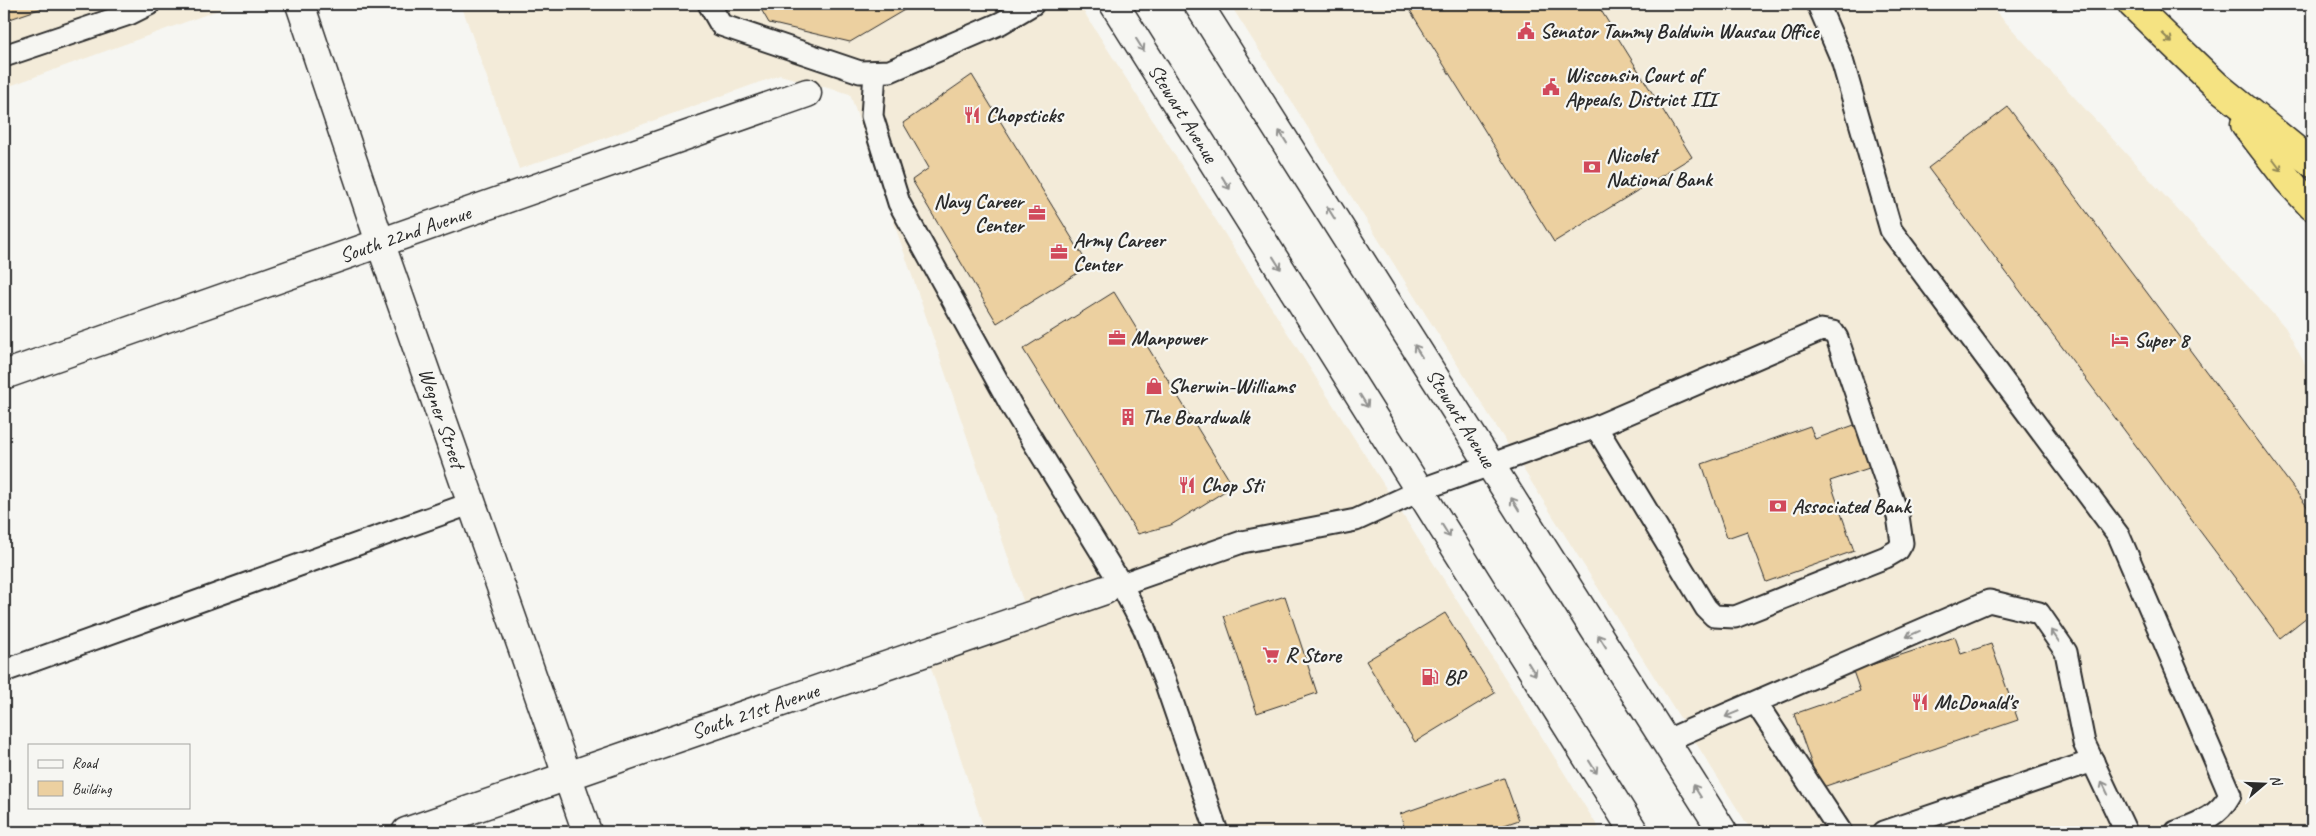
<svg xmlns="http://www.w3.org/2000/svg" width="2316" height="836" viewBox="0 0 2316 836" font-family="Caveat,sans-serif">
<rect width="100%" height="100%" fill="#f6f6f2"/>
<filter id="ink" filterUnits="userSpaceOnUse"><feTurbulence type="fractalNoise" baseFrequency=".02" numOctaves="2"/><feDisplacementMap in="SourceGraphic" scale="10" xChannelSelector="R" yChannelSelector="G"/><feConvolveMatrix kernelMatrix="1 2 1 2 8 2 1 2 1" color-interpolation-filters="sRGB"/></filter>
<g filter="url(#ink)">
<g fill="#f3ebd9">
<path d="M4 4H235L4 88Z"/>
<path d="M461 4H1079L1446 583 1601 832H985L930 665 1033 630 850 94 780 75 519 169Z"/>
<path d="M1230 4H1989L2285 327 2312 377V832H1752Z"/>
</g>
<g fill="#ecd0a0" stroke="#2b2b2b">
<path d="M4 4H54L4 21Z"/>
<path d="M758 4H902L906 9 850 42 769 23Z"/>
<path d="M1406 4H1597L1692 157 1554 242Z"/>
<path d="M972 75 1089 266 997 323 912 180 929 168 903 123Z"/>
<path d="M2008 107 2312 513V613L2280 638 1928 168Z"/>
<path d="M1114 292 1233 486 1171 525 1138 534 1023 349Z"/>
<path d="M1857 424 1872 467 1830 481 1854 551 1766 582 1747 531 1727 538 1702 464 1810 426 1815 439Z"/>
<path d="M1285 596 1317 693 1257 713 1224 616Z"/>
<path d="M1445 613 1495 693 1415 742 1366 661Z"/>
<path d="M1955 637 1961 654 1991 644 2018 720 1820 788 1794 714 1860 691 1853 671Z"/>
<path d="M1504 778 1519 820 1484 832H1406L1400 814Z"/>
</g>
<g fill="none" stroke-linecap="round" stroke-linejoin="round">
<g stroke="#2b2b2b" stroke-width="25">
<g id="lane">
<path d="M709 4 721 25 860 72 890 71 1001 23 1033 4"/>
<path d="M1818 4 1842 60 1891 230 2119 536 2230 795C2218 817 2199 823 2176 832"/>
<path d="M4 56 129 14 149 4"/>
<path d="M875 72 872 116 899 203 1012 407 1121 584 1144 628 1166 684 1217 832"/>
<path d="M1105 590 1242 542 1356 520 1428 487 1596 427 1821 330 1833 332 1837 338 1898 516 1902 543 1898 550 1886 557 1735 617 1714 616 1706 608 1596 427"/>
<path d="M4 671 472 503"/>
<path d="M1756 703 1841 832"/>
<path d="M1665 741 1989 601 2039 613 2066 652 2084 743 2126 832"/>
<path d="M1884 832 2093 761"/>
</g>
</g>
<g stroke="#2b2b2b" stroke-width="31">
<g id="street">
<path d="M300 4 380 242 587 832"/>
<path d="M4 375 807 93"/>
<path d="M406 832 1105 590"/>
</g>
</g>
<g stroke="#2b2b2b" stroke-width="31">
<g id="secondary">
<path d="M1114 4 1634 832"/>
<path d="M1198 4 1723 832"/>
</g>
</g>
<g stroke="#2b2b2b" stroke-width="31">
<g id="highway">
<path d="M2132 4 2216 85 2312 163"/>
<path d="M2245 124 2288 180 2312 206"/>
</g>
</g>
<use href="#lane" stroke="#f6f6f2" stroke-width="21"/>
<use href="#street" stroke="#f6f6f2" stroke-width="28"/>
<use href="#secondary" stroke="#f6f6f2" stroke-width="28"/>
<use href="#highway" stroke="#f5e382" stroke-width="28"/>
</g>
<defs><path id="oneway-shaft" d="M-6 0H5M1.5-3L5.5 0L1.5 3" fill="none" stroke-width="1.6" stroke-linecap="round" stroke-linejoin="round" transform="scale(1.25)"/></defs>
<g stroke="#908756">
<use href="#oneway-shaft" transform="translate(2167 38) rotate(44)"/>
<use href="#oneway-shaft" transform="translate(2277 165) rotate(53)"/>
</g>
<g stroke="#90908e">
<use href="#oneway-shaft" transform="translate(1140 45) rotate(58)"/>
<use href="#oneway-shaft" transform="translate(1283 137) rotate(-122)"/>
<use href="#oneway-shaft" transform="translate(1226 183) rotate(58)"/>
<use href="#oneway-shaft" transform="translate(1331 213) rotate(-122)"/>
<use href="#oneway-shaft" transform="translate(1277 263) rotate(58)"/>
<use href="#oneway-shaft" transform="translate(1418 351) rotate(-122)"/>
<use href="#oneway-shaft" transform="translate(1364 401) rotate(58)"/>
<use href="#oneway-shaft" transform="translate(1515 504) rotate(-122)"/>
<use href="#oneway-shaft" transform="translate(1446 531) rotate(58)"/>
<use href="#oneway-shaft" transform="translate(1913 634) rotate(156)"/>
<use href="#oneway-shaft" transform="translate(2055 636) rotate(-124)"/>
<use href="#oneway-shaft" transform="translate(1602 641) rotate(-122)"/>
<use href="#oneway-shaft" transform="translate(1532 669) rotate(58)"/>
<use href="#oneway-shaft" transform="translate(1732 714) rotate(157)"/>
<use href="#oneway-shaft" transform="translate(1593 767) rotate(58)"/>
<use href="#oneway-shaft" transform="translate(2105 788) rotate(-115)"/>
<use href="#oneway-shaft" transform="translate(1697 791) rotate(-122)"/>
</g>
</g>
<defs>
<g id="civic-bare" transform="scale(1.35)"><path d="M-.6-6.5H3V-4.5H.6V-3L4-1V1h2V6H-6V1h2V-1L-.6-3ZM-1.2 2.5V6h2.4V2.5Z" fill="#d1495b" stroke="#f6f6f2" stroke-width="2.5" paint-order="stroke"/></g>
<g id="restaurant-bare" transform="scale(1.35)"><path d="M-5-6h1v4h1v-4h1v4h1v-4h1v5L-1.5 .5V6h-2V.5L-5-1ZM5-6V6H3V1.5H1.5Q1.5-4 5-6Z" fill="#d1495b" stroke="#f6f6f2" stroke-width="2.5" paint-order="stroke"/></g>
<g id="bank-bare" transform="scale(1.35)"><path d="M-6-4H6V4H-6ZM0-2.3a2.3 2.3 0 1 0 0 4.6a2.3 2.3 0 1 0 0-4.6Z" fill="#d1495b" stroke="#f6f6f2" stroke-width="2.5" paint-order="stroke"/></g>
<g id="office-bare" transform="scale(1.35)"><path d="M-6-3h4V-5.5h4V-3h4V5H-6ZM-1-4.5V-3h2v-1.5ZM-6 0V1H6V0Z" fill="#d1495b" stroke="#f6f6f2" stroke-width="2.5" paint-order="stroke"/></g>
<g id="hotel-bare" transform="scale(1.35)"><path d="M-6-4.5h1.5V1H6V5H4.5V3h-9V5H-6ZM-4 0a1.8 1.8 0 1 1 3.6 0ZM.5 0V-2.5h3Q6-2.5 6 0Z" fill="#d1495b" stroke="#f6f6f2" stroke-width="2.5" paint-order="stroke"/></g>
<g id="shop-bare" transform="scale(1.35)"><path d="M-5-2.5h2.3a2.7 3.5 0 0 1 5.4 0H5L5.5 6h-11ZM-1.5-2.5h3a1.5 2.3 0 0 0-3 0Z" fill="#d1495b" stroke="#f6f6f2" stroke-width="2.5" paint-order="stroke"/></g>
<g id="building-bare" transform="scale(1.35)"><path d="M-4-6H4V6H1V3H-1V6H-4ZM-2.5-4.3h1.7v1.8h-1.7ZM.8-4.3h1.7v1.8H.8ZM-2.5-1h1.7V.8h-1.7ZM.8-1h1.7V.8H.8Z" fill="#d1495b" stroke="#f6f6f2" stroke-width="2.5" paint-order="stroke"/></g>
<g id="supermarket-bare" transform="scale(1.35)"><path d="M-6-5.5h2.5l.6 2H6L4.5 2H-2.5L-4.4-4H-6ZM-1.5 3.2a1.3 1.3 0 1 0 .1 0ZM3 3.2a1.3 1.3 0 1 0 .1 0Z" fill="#d1495b" stroke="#f6f6f2" stroke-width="2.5" paint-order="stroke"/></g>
<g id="fuel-bare" transform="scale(1.35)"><path d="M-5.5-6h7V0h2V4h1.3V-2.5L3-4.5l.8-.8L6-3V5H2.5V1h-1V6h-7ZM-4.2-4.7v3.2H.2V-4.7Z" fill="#d1495b" stroke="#f6f6f2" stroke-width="2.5" paint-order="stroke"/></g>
</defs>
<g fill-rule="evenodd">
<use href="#civic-bare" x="1526" y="31"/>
<use href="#civic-bare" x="1551" y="87"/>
<use href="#restaurant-bare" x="972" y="115"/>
<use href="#bank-bare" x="1592" y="167"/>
<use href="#office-bare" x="1037" y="213"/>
<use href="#office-bare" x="1059" y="252"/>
<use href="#office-bare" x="1117" y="338"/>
<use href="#hotel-bare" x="2120" y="340"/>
<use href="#shop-bare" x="1154" y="386"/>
<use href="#building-bare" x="1128" y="417"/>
<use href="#restaurant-bare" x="1187" y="485"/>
<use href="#bank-bare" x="1778" y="506"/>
<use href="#supermarket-bare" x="1271" y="655"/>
<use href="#fuel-bare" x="1430" y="677"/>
<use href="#restaurant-bare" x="1920" y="702"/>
</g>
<g text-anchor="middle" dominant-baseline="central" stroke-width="4.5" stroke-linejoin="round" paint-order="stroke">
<g font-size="21" font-weight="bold" fill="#2b2b2b" stroke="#f6f6f2" text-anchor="start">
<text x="1540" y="31">Senator Tammy Baldwin Wausau Office</text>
<text x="1565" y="75">Wisconsin Court of<tspan x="1565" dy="24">Appeals, District III</tspan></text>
<text x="986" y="115">Chopsticks</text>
<text x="1606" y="155">Nicolet<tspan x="1606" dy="24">National Bank</tspan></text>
<text x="1023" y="201" text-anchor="end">Navy Career<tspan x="1023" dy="24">Center</tspan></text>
<text x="1073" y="240">Army Career<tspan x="1073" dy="24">Center</tspan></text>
<text x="1131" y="338">Manpower</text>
<text x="2134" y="340">Super 8</text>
<text x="1168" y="386">Sherwin-Williams</text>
<text x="1142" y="417">The Boardwalk</text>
<text x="1201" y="485">Chop Sti</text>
<text x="1792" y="506">Associated Bank</text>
<text x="1285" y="655">R Store</text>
<text x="1444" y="677">BP</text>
<text x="1934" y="702">McDonald's</text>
</g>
<g font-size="21" fill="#2b2b2b" stroke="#f6f6f2">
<text transform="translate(1183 113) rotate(58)">Stewart Avenue</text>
<text transform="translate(405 234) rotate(-19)">South 22nd Avenue</text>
<text transform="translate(442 418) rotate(71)">Wegner Street</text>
<text transform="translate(1461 418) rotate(58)">Stewart Avenue</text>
<text transform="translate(755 711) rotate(-19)">South 21st Avenue</text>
</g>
</g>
<rect width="2316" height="836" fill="none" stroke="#f6f6f2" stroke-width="20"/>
<rect x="10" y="10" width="2296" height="816" fill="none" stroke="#2b2b2b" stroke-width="2" filter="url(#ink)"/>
<rect x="28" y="744" width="162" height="65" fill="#f6f6f2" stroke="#a5a5a2"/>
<rect x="38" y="760" width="25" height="8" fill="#f6f6f2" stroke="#a5a5a2"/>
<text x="72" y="768" font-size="15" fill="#2b2b2b">Road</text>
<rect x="38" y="781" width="25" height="15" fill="#ecd0a0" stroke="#a5a5a2"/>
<text x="72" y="794" font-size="15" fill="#2b2b2b">Building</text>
<g transform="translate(2264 784) rotate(71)" stroke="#f6f6f2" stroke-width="4" paint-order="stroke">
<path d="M0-4L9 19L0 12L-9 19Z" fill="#2b2b2b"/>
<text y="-8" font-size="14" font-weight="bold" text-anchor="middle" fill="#2b2b2b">N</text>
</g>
</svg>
